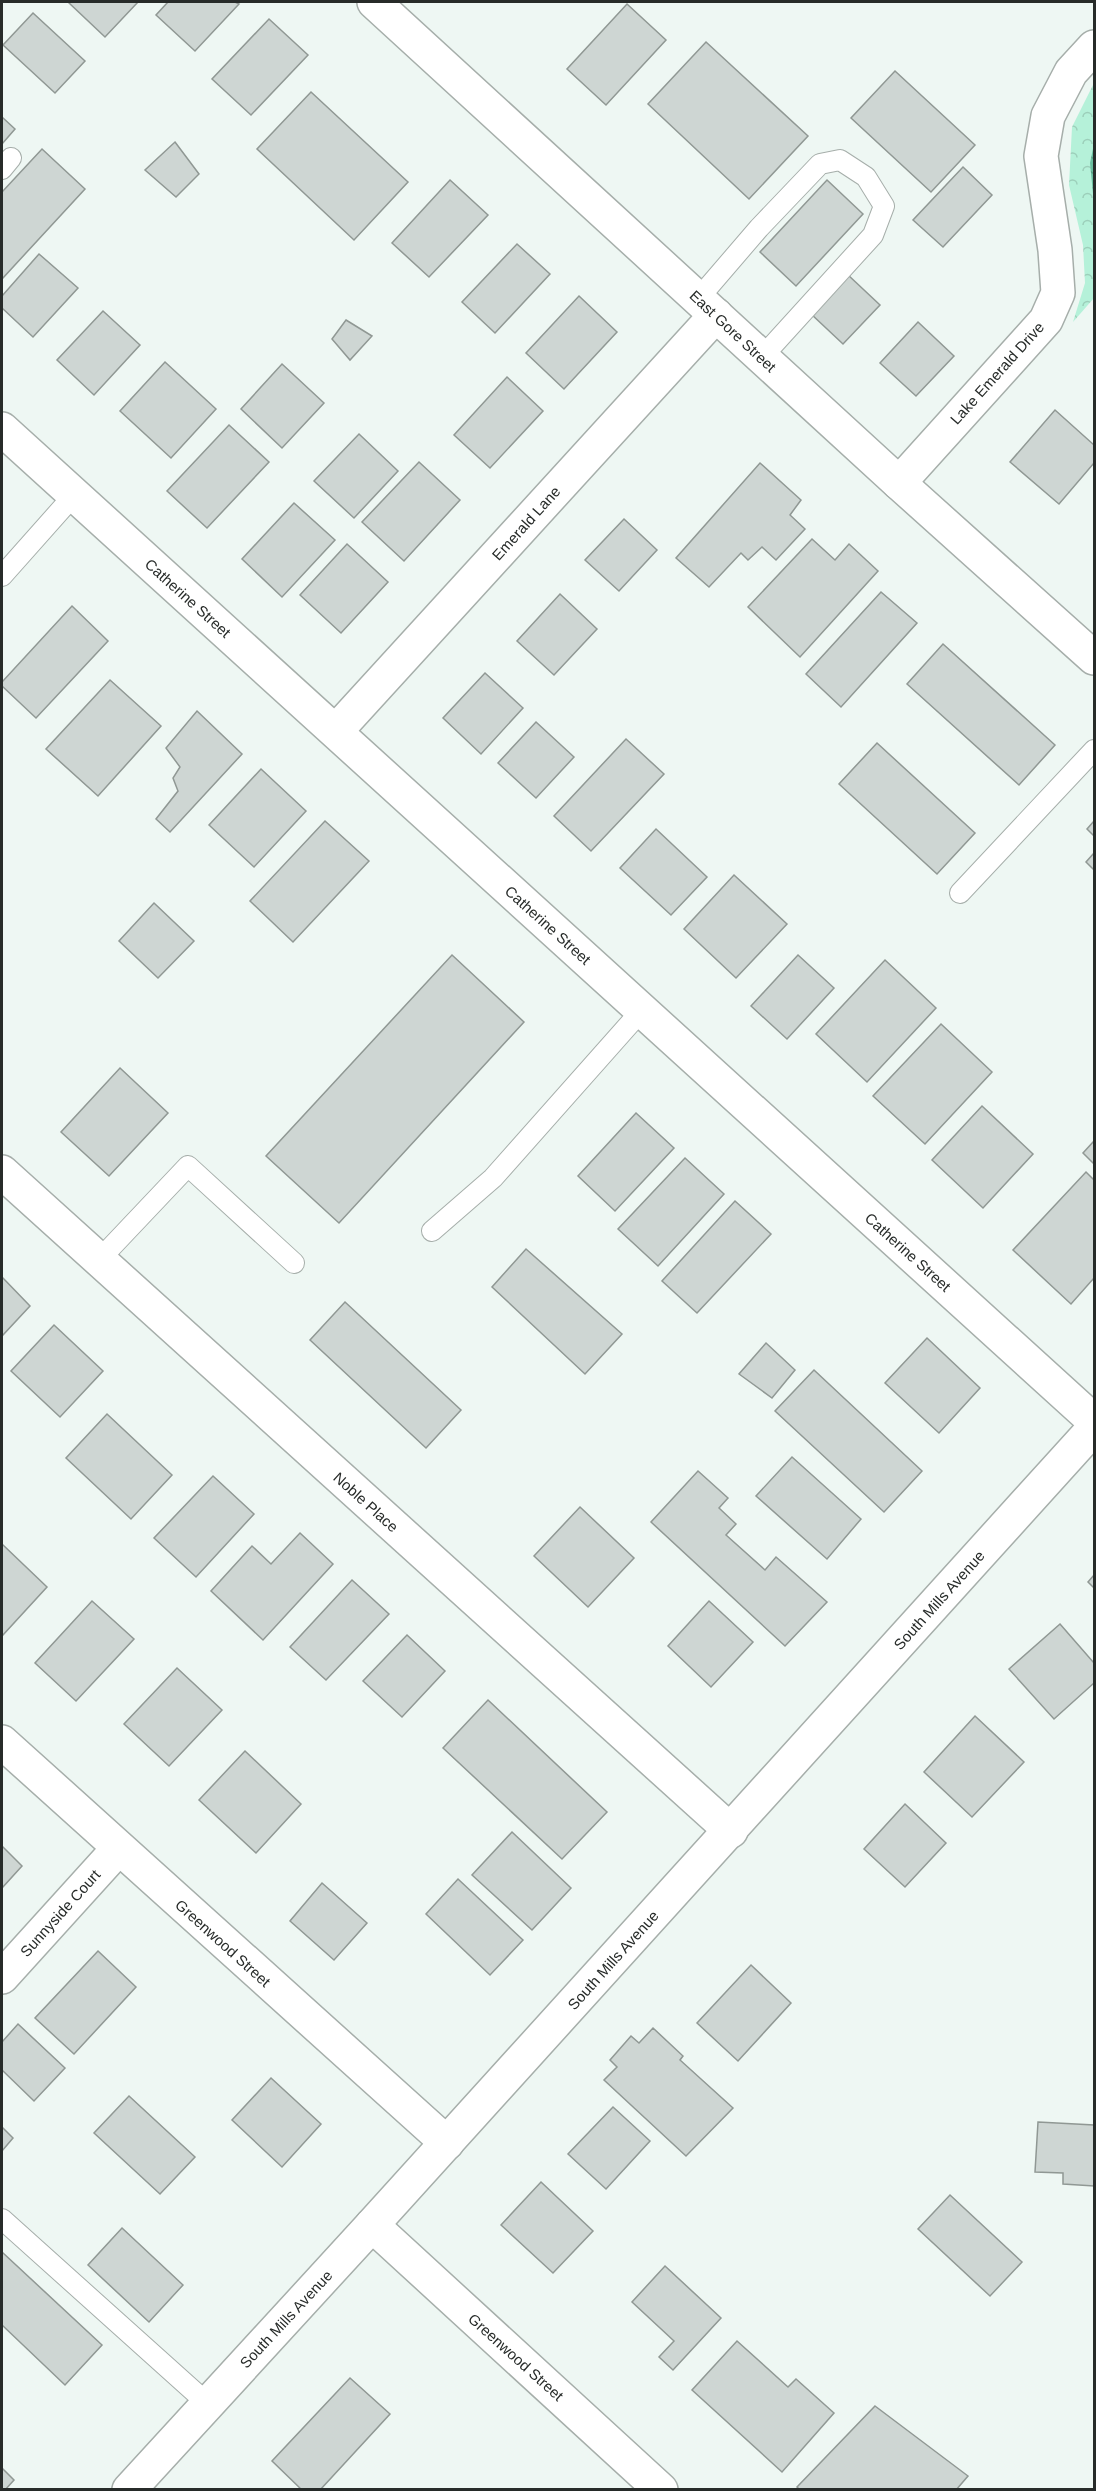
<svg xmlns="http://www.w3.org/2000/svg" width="1096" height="2491" viewBox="0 0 1096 2491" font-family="Helvetica,sans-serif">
<defs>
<pattern id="park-crowns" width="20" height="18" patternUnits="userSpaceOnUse" patternTransform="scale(1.5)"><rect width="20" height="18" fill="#b5f1d9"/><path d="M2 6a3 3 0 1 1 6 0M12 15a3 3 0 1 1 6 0" fill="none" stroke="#9ccfba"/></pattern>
<pattern id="water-waves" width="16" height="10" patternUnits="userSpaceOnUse" patternTransform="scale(1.5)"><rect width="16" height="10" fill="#6abe9f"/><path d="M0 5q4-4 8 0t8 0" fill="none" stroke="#579b82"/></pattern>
</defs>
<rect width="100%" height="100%" fill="#eef7f3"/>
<path fill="url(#park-crowns)" d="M1094 83V298L1073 322 1085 283 1083 245 1069 185 1072 127Z"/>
<path fill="url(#water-waves)" d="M1094 144V204L1090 163Z"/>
<g fill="#ced6d3" stroke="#909894" stroke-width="1.5">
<path d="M68 2H138L105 37Z"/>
<path d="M168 2H235L239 4 195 51 156 15Z"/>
<path d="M627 4 666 40 606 105 567 69Z"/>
<path d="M33 13 85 61 55 93 3 45Z"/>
<path d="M269 19 308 55 251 115 212 79Z"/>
<path d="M706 42 808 136 749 199 648 104Z"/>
<path d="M895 71 975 145 931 192 851 118Z"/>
<path d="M311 92 408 182 354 240 257 149Z"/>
<path d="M2 117 15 129 2 144Z"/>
<path d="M175 142 199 174 176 197 145 170Z"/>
<path d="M42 149 85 189 2 279V192Z"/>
<path d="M963 167 992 195 943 247 913 220Z"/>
<path d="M450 180 488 215 429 277 392 243Z"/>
<path d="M827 180 863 214 796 286 760 252Z"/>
<path d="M517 244 550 274 495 333 462 302Z"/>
<path d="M39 254 78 288 33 337 2 308V296Z"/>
<path d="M847 274 880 305 843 344 810 313Z"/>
<path d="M579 296 617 332 564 389 526 353Z"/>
<path d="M103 311 140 345 94 395 57 360Z"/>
<path d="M346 320 372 336 350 360 332 339Z"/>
<path d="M918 322 954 356 916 396 880 363Z"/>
<path d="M165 362 216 409 171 458 120 411Z"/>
<path d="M282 364 324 403 282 448 241 409Z"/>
<path d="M507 377 543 411 490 468 454 435Z"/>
<path d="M1055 410 1094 445V463L1059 504 1010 462Z"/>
<path d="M229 425 269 462 207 528 167 491Z"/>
<path d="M359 434 398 471 354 518 314 481Z"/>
<path d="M419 462 460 500 404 561 362 522Z"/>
<path d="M760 463 801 500 790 515 805 529 776 560 762 547 748 560 741 553 709 587 676 558Z"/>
<path d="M294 503 335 540 282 597 242 559Z"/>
<path d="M624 519 657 550 619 591 585 560Z"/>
<path d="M812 539 835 560 849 544 878 571 800 657 748 607Z"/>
<path d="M347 544 388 582 341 633 300 595Z"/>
<path d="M881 592 917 623 841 707 806 674Z"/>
<path d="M560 594 597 629 554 675 517 641Z"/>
<path d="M72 606 108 641 36 718 2 686V682Z"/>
<path d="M943 644 1055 745 1019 785 907 684Z"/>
<path d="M485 673 523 708 481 754 443 718Z"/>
<path d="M110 680 161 726 98 796 46 749Z"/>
<path d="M197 711 242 754 170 832 156 819 178 791 173 778 180 767 166 748Z"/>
<path d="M536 722 574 757 536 798 498 763Z"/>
<path d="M626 739 664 774 591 851 554 816Z"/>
<path d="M877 743 975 833 937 874 839 784Z"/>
<path d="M261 769 306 811 254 867 209 825Z"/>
<path d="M325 821 369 861 293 942 250 901Z"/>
<path d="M1094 821V836L1087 829Z"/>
<path d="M656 829 707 877 671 915 620 868Z"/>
<path d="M1094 853V870L1086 862Z"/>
<path d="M734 875 787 924 736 978 684 929Z"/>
<path d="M154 903 194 941 158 978 119 941Z"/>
<path d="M452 955 524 1022 339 1223 266 1156Z"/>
<path d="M798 955 834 988 787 1039 751 1006Z"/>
<path d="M885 960 936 1008 867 1082 816 1034Z"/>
<path d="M941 1024 992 1072 925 1144 873 1096Z"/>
<path d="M120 1068 168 1113 109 1176 61 1132Z"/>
<path d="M982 1106 1033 1154 983 1208 932 1160Z"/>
<path d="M636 1113 674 1148 615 1211 578 1176Z"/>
<path d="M1094 1141V1164L1083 1153Z"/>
<path d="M685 1158 724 1194 658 1266 618 1229Z"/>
<path d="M1086 1172 1094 1180V1278L1071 1304 1013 1250Z"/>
<path d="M735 1201 771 1234 697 1313 662 1281Z"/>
<path d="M526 1249 622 1334 585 1374 492 1287Z"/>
<path d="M2 1277 30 1306 2 1336Z"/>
<path d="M345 1302 461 1410 426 1448 310 1340Z"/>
<path d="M54 1325 103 1371 60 1417 11 1371Z"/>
<path d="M927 1338 980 1388 939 1433 885 1383Z"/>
<path d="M766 1343 795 1370 772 1398 739 1374Z"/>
<path d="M814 1370 922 1471 884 1512 775 1411Z"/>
<path d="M107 1414 172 1475 131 1519 66 1458Z"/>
<path d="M792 1457 861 1519 827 1559 756 1496Z"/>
<path d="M698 1471 728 1498 719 1508 736 1524 726 1535 765 1570 776 1557 827 1602 785 1646 651 1522Z"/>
<path d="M213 1476 254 1514 196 1577 154 1538Z"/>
<path d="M580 1507 634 1558 588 1607 534 1556Z"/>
<path d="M300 1533 333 1564 263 1640 211 1591 252 1546 271 1564Z"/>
<path d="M2 1544 47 1587 2 1636Z"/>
<path d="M1094 1575V1588L1088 1582Z"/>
<path d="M352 1580 389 1614 326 1680 290 1647Z"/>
<path d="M92 1601 134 1639 76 1701 35 1663Z"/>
<path d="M709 1601 753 1642 711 1687 668 1646Z"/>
<path d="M1060 1624 1094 1663V1683L1054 1719 1009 1669Z"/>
<path d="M407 1635 445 1671 402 1717 363 1681Z"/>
<path d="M177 1668 222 1710 169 1766 124 1724Z"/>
<path d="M488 1700 607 1812 562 1859 443 1748Z"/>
<path d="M975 1716 1024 1762 972 1817 924 1772Z"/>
<path d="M245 1751 301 1804 256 1853 199 1800Z"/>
<path d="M905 1804 946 1843 905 1887 864 1849Z"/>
<path d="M512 1832 571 1888 532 1930 472 1875Z"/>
<path d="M2 1846 22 1866 2 1888Z"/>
<path d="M458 1879 523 1940 490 1975 426 1914Z"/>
<path d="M322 1883 367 1923 334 1960 290 1921Z"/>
<path d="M98 1951 136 1987 74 2054 35 2018Z"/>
<path d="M751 1965 791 2003 738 2061 697 2023Z"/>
<path d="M18 2024 65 2068 34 2101 2 2070V2042Z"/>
<path d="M653 2028 683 2056 680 2060 733 2108 686 2156 604 2080 617 2067 610 2060 631 2036 639 2043Z"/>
<path d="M271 2078 321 2124 282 2167 232 2120Z"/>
<path d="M129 2096 195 2157 160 2194 94 2133Z"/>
<path d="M613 2107 650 2141 606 2189 568 2154Z"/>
<path d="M1038 2122 1094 2125V2186L1063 2184V2173L1035 2172Z"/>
<path d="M2 2127 13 2138 2 2151Z"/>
<path d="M541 2182 593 2231 553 2273 501 2225Z"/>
<path d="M950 2195 1022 2262 990 2296 918 2229Z"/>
<path d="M122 2228 183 2285 149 2322 88 2265Z"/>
<path d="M2 2252 102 2345 65 2385 2 2325Z"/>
<path d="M665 2266 721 2318 673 2370 659 2357 674 2341 632 2302Z"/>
<path d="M737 2341 788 2387 796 2379 834 2413 782 2472 692 2390Z"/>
<path d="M350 2378 390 2414 320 2490H302L272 2461Z"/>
<path d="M875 2406 968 2476 956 2490H800L797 2487Z"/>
<path d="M2 2468 14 2480 5 2490H2Z"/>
</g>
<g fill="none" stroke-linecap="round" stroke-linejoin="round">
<g stroke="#a6aeaa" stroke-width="22">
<g id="service">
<path d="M2 169 11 158"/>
<path d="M698 299 759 228 820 164 840 160 866 177 884 206 873 235 762 357"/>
<path d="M2 576 74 495"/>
<path d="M960 893 1094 750"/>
<path d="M432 1231 493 1178 642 1010"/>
<path d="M99 1260 188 1166 294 1263"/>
<path d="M2 2219 208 2404"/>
</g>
</g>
<g stroke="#a6aeaa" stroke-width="36">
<g id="minor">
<path d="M374 2 899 483 1094 658"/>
<path d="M2 429 1094 1421"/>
<path d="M899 483 1046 320 1058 293 1055 250 1041 156 1048 116 1071 72 1094 47"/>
<path d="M336 731 716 315"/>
<path d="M2 1172 731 1831"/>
<path d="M2 1742 447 2143"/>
<path d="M2 1977 118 1849"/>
<path d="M372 2225 661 2490"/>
</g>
</g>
<g stroke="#a6aeaa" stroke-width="36">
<path id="tertiary" d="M129 2490 372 2225 1094 1428"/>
</g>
<use href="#service" stroke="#fff" stroke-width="20"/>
<use href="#minor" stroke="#fff" stroke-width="33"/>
<use href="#tertiary" stroke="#fff" stroke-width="33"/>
</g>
<g text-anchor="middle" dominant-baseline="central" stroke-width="6" stroke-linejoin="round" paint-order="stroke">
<g font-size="15" fill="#272b29" stroke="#fff">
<text transform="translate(733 331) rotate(43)">East Gore Street</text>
<text transform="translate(997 373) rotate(-48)">Lake Emerald Drive</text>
<text transform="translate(526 523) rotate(-48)">Emerald Lane</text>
<text transform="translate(188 598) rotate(42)">Catherine Street</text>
<text transform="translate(548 925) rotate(42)">Catherine Street</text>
<text transform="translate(908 1252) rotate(42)">Catherine Street</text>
<text transform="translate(366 1502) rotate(42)">Noble Place</text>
<text transform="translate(939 1600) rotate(-48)">South Mills Avenue</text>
<text transform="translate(60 1913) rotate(-48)">Sunnyside Court</text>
<text transform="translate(223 1943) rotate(42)">Greenwood Street</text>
<text transform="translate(613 1960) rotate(-48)">South Mills Avenue</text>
<text transform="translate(286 2319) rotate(-47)">South Mills Avenue</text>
<text transform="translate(516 2357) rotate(42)">Greenwood Street</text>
</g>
</g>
<rect width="1096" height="2491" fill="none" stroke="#272b29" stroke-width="6"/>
</svg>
